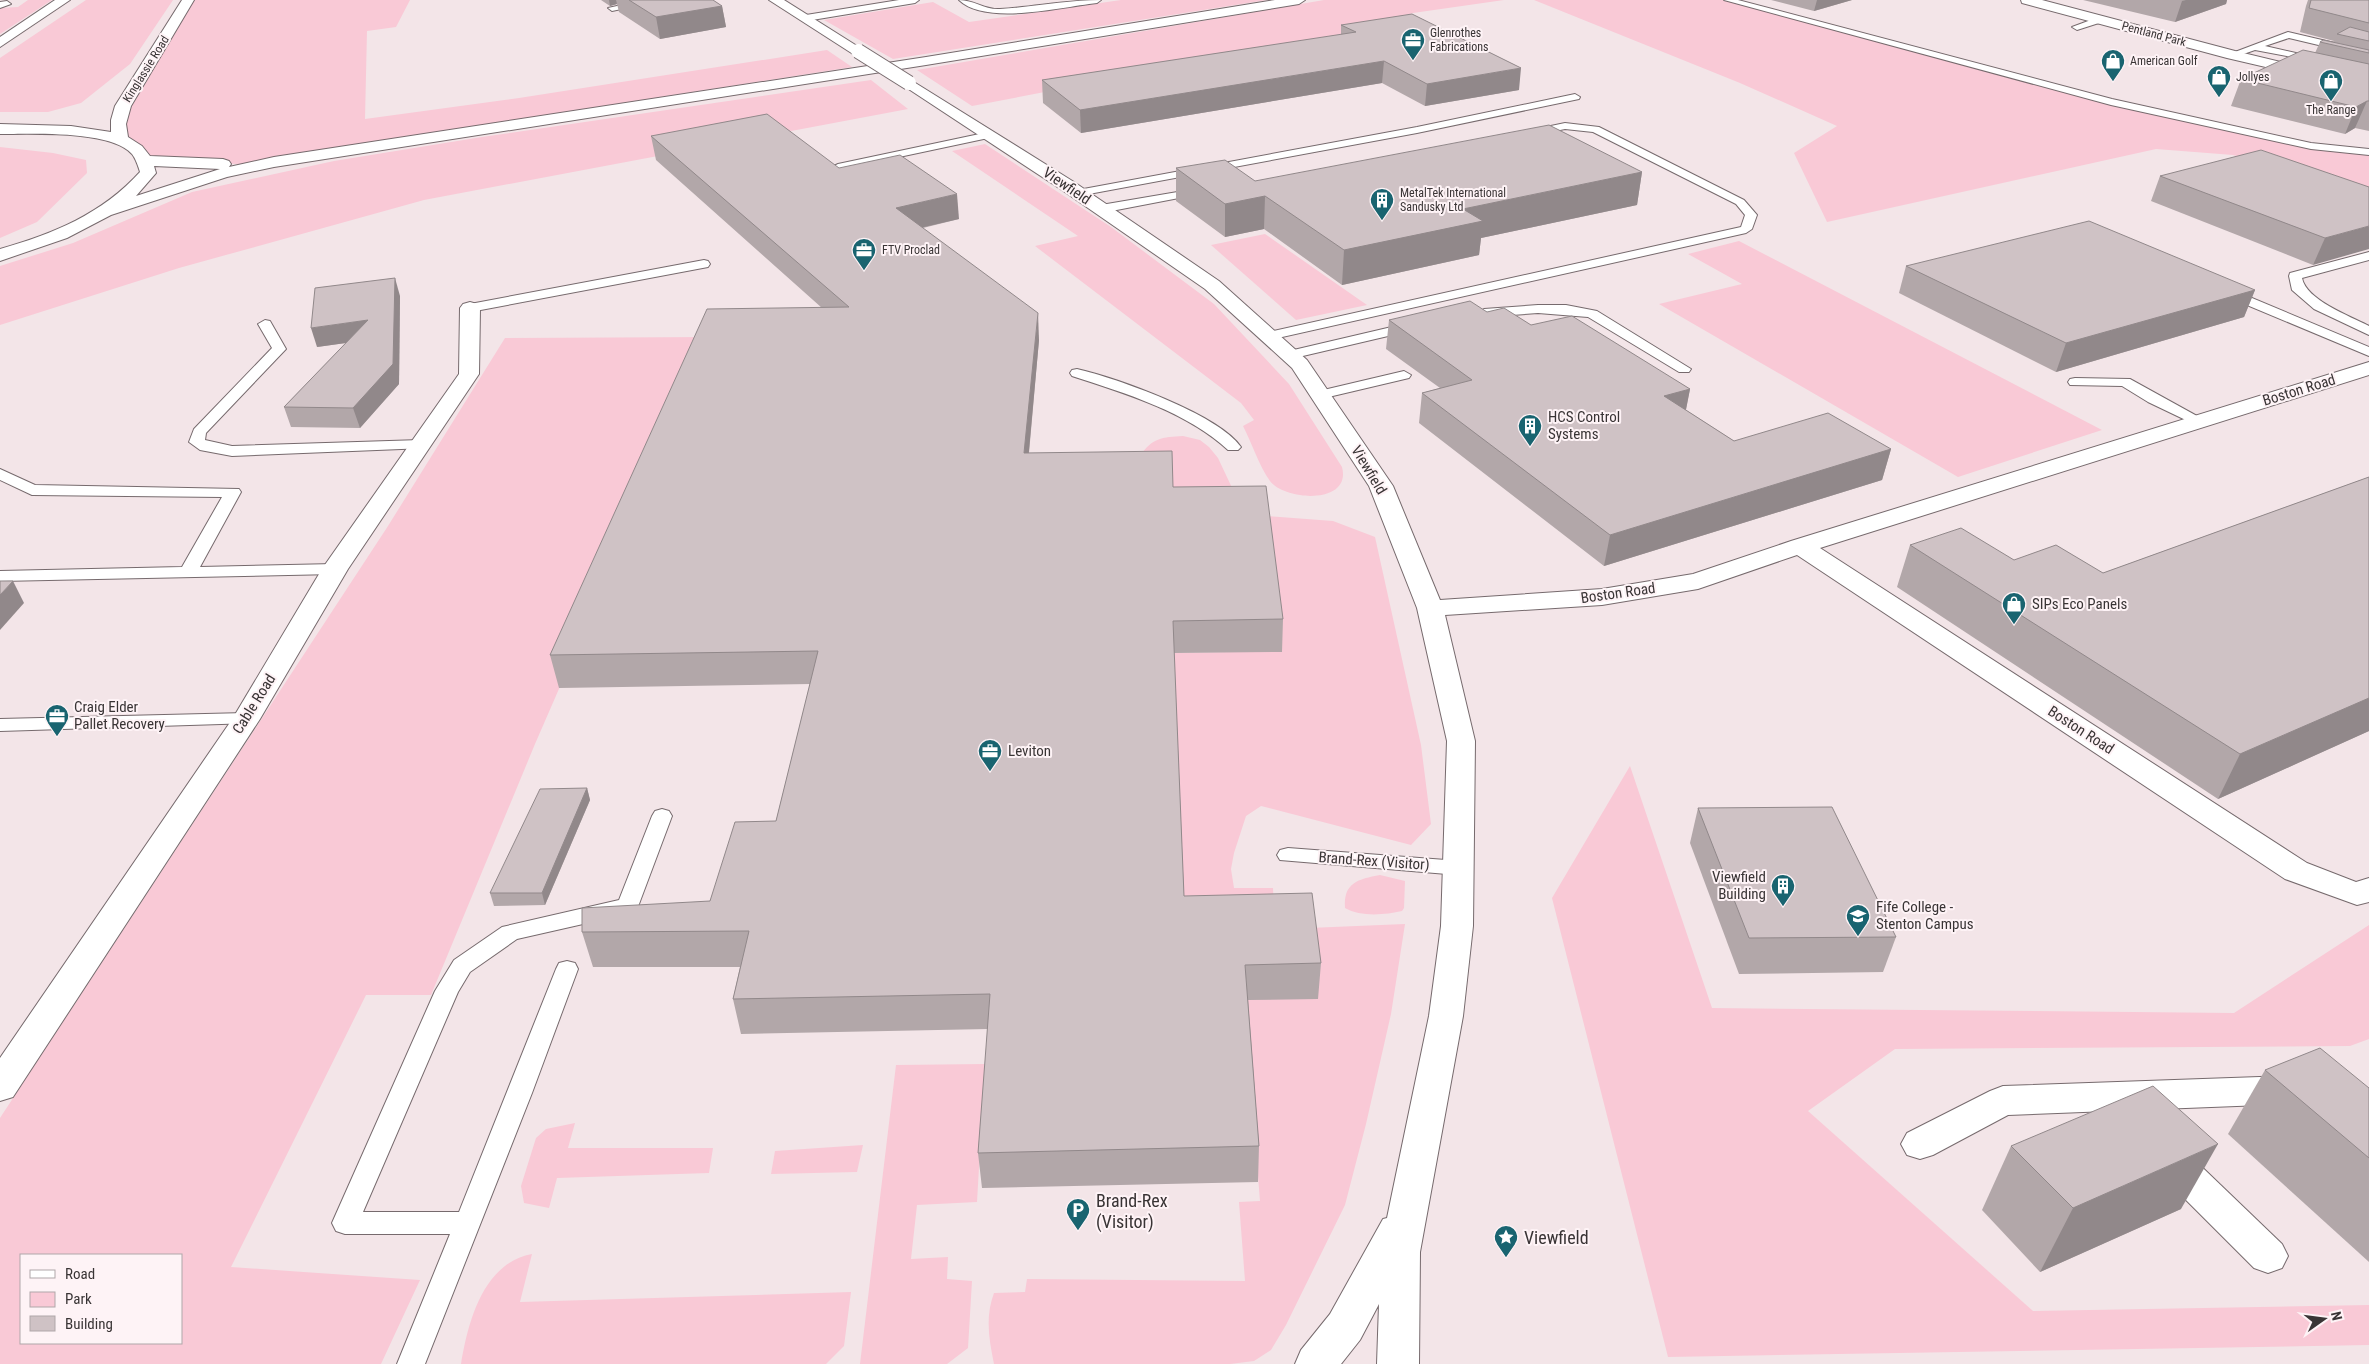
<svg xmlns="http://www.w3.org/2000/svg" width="2369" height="1364" viewBox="0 0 2369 1364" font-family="'Roboto Condensed',sans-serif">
<rect width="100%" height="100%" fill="#f3e5e8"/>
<g fill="#f9c9d6" fill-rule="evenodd">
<path d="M28 0H52L0 34V8L18 7Z"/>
<path d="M86 0H173L130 64 81 103 48 112H0V58Z"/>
<path d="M188 0H410L396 27 367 31 365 119 519 98 827 50 852 67 317 151 274 162 239 164 145 161 122 142 118 121Z"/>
<path d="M1121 0H1267L893 59 824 20 933 2 969 22Z"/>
<path d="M1324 0H1504L1413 13 1346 34 972 106 917 70Z"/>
<path d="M1534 0H1729L2111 102 2311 146 2369 152V192L2233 155 2156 149 1827 222 1794 153 1837 126 1740 83Z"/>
<path d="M871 80 908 109 424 200 179 268 0 325V266L73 243 192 192 334 161 482 137Z"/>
<path d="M985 144 1111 227 1214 304 1289 384 1342 467C1352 505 1285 501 1270 481 1259 466 1252 443 1243 426L1254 420 1241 403 1035 246 1078 236 952 151Z"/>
<path d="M0 147 53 153 86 160 87 173 37 222 0 238Z"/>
<path d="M1265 234 1367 305 1296 320 1211 245Z"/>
<path d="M1739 241 2102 430 1958 477 1659 304 1742 284 1688 254Z"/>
<path d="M712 337 535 744 431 995H366L231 1267 420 1280 381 1364H0V1118L388 526 505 338ZM21 1255H181V1343H21Z"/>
<path d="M1183 436 1200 440 1209 447 1218 458 1234 492 1265 516 1333 521 1375 537 1421 745 1431 824 1411 845 1261 806 1246 816 1234 853 1231 869 1234 888H1273L1274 910 1184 931 1173 653 1282 651 1173 518 1140 456C1152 438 1162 437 1183 436Z"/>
<path d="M1630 766 1712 1008 2234 1013 2369 925V1039L2350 1046 1895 1049 1808 1111 2033 1311 2369 1305V1345L1668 1357 1552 898Z"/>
<path d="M1380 875 1405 881 1404 908 1402 911C1385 915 1360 917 1345 908 1343 883 1358 879 1380 875Z"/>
<path d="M1405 924 1391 1014 1366 1124 1345 1205 1286 1325 1271 1350 1254 1361 1230 1364H994C989 1339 985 1317 994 1293L1025 1292 1027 1279 1245 1281 1239 1202 1260 1201 1244 1000 1309 928Z"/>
<path d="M985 1064 977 1202 917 1205 911 1259 948 1257 947 1279 972 1281 968 1348 947 1364H860L896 1065Z"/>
<path d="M575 1123 568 1148H713L709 1173 557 1178 549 1208 524 1203 521 1186 536 1138 546 1129Z"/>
<path d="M863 1145 857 1172 771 1174 775 1151Z"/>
<path d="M532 1254 520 1302 851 1292 844 1346 826 1364H461C468 1322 483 1263 532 1254Z"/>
</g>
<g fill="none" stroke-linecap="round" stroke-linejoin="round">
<g stroke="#766a6d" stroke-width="2">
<g id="service">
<path d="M644 0H664L612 11 608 8Z"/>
<path d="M899 0H919L915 3 806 21 801 18 806 15Z"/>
<path d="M959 0C974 0 985 10 1000 9 1034 7 1067 0 1101 0L1097 3C1061 7 986 26 959 0Z"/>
<path d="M1724 0H1738L2112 99 2311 143 2369 149V155L2311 149 2111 105Z"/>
<path d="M0 2 7 1 11 4 0 8Z"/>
<path d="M2099 17 2102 18V22L2077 30 2072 27Z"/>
<path d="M2288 32 2369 51V57L2289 38 2265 46 2318 58V62L2255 50 2232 58 2227 55Z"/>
<path d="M1575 94 1580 97 1579 99 1417 133 1078 196 1072 193 1078 190 1417 127Z"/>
<path d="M1565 123 1599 127 1744 200 1757 215 1752 229 1746 233 1269 340 1264 339 1262 336 1269 332 1741 227 1745 215 1736 204 1593 132 1565 129 1531 136 1526 133 1527 131Z"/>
<path d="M989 132 994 135 993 137 838 170 832 167 838 164Z"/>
<path d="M1201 188 1207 191 1205 193 1101 213 1095 209 1101 205Z"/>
<path d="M2369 252V260L2302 278C2306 300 2350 316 2369 326V335L2314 309 2292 290 2289 276 2290 273Z"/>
<path d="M704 260 708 261 710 264 708 267 470 312 463 308 470 304Z"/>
<path d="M2228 288 2369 347V356L2223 295 2221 292 2223 289Z"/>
<path d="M1538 305H1566L1597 311 1691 369 1689 372H1679L1588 317 1538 313 1484 317 1477 313 1484 309Z"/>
<path d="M265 320 270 321 286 349 206 433 205 440 232 446 421 440 429 445 426 448 232 456 200 450 189 442 194 429 272 348 258 324Z"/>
<path d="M1413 322 1420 326 1418 329 1290 359 1283 355 1285 352Z"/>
<path d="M1077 369C1116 378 1218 414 1241 447L1238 450H1228C1187 412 1125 393 1072 376L1070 373 1072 370Z"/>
<path d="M1404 371 1411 375 1409 378 1320 399 1313 395 1315 392Z"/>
<path d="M2075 378 2130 379 2206 421 2199 425 2194 424 2148 402 2122 386 2070 385 2068 382 2070 379Z"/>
<path d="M0 469 35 485 239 489 241 492 200 567 335 564 341 565 344 569 341 573 335 574 0 581V571L182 567 222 497 32 495 0 480Z"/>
<path d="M246 713 253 715 256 719 253 723 0 731V719Z"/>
<path d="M662 809 669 811 672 816 636 912 517 939 470 972 458 992 363 1212H459L556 969 559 963 567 961 575 963 578 969 532 1093 425 1364H397L450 1234H345L336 1231 332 1223 435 991 454 960 502 927 619 900 652 816 655 811Z"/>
<path d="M1288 848 1459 861 1467 863 1470 868 1467 873 1459 875 1280 860 1277 855 1280 850Z"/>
</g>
</g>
<g stroke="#766a6d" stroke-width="2">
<g id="minor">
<path d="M769 0H784L865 51 858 55 853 54Z"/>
<path d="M2021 0H2042L2235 51 2369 83V91L2227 58 2022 3Z"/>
<path d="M909 79 1074 182 1219 281 1307 360 1393 486 1440 600 1602 589 1693 574 1791 541 2369 362V375L1820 548 2307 863 2356 882 2369 878V902L2357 905 2285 879 1797 555 1698 589 1602 605 1445 615 1475 741 1473 926 1463 1016 1420 1252 1419 1364H1377L1379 1304 1360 1340 1341 1364H1295L1301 1350 1330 1314 1383 1219 1387 1218 1429 1016 1441 926 1447 741 1417 608 1369 486 1292 368 1205 289 1062 190 904 86 902 83 904 80Z"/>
<path d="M470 302 477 304 480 308 479 374 348 569 260 719 13 1097 0 1101V1058L233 718 322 569 459 374 460 308 463 304Z"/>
<path d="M2290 1076 2303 1080 2308 1090 2303 1100 2290 1104 2008 1115 1933 1155 1920 1159 1907 1155 1901 1144 1907 1133 1990 1091 2003 1086Z"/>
<path d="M2168 1142 2181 1147 2282 1244 2288 1256 2282 1268 2268 1273 2254 1268 2155 1169 2149 1158 2155 1147Z"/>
</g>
</g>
<g stroke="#766a6d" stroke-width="2">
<g id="secondary">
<path d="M55 0H70L0 47V37Z"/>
<path d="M182 0H194L131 106 126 124 128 137 142 146 150 156 223 159 229 161 231 164 229 167 274 157 926 57 1275 0H1305L1299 4 926 65 274 167 227 177 111 215 67 238 0 261V249C53 234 102 214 140 172 138 166 136 159 132 154 111 130 31 134 0 134V124L71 126 111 132V120L115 106ZM154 166 220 169 136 196 156 173Z"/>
</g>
</g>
<use href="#service" fill="#fff" fill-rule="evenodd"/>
<use href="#minor" fill="#fff" fill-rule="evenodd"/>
<use href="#secondary" fill="#fff" fill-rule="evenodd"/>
<g stroke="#766a6d" stroke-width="16" stroke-linecap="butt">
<path id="minor-bridge" d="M858 51 909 83"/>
</g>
<use href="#minor-bridge" stroke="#fff" stroke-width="14"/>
</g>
<g fill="#b2a7a9">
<path d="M601 0H713L722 6 726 27 660 39 619 12 617 4 610 6Z"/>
<path d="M1771 0H1852L1814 11Z"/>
<path d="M2083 0H2227L2226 4 2175 22Z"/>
<path d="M2308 0H2369V131L2355 128 2345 134 2231 106 2241 79 2315 53 2320 42H2333L2334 41 2300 32 2306 6Z"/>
<path d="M1341 25 1519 90 1425 106 1382 83 1081 133 1043 103 1042 80 1341 35Z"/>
<path d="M651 136 839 168 959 219 923 228 1039 340 1029 453 1173 487 1283 619 1282 652 1174 653 1184 896 1321 963 1318 999 1248 1000 1259 1146 1258 1182 982 1188 978 1153 988 1029 741 1034 733 999 740 967H593L582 932 710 901 776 821 810 684 559 688 550 655 822 308 656 160Z"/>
<path d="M1176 168 1255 181 1642 172 1637 205 1481 238 1479 255 1342 285 1264 229 1225 237 1176 201Z"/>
<path d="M2160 176 2369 187 2313 265 2151 201Z"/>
<path d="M1906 266 2255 290 2244 317 2056 372 1899 293Z"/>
<path d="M400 296 399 384 360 428 291 427 284 407 346 343 317 347Z"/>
<path d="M1487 312 1531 325 1690 389 1686 410 1734 441 1891 449 1882 480 1604 566 1419 423 1422 393 1440 388 1386 349 1389 320Z"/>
<path d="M2369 477V731L2218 799 1897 587 1910 545 2103 573Z"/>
<path d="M587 788 590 800 545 905 494 906 490 893Z"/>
<path d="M1698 808 1896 937 1883 972 1739 974 1690 843Z"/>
<path d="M2265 1070 2369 1088V1262L2228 1134Z"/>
<path d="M2011 1146 2181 1209 2040 1272 1982 1210Z"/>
</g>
<g fill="#91888a">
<path d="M609 0H616L617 4 610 6Z"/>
<path d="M1817 0H1852L1814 11Z"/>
<path d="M2186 0H2227L2226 4 2175 22 2182 1Z"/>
<path d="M722 6 726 27 660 39 656 17Z"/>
<path d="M1384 61 1382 83 1081 133 1080 110Z"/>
<path d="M1521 68 1519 90 1425 106 1427 84Z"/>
<path d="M2367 101 2355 128 2345 134 2356 107Z"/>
<path d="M1642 172 1637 205 1481 238 1479 255 1342 285 1344 250 1463 209Z"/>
<path d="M957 194 959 219 898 233 896 208Z"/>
<path d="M1265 196 1264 229 1225 237V204Z"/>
<path d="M2369 226V249L2313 265 2325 238Z"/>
<path d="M395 278 400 296 399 384 360 428 353 408Z"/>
<path d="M2255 290 2244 317 2056 372 2066 343Z"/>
<path d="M1038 313 1039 340 1026 483 1024 453Z"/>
<path d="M368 320 374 339 317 347 311 328Z"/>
<path d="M1690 389 1684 419 1664 396Z"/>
<path d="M1891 449 1882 480 1604 566 1610 535Z"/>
<path d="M13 581 24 603 0 630V595Z"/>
<path d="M2369 698V731L2218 799 2240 754Z"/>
<path d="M587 788 590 800 545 905 542 893Z"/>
<path d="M2218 1144 2181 1209 2040 1272 2073 1208Z"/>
</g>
<g fill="#cfc2c5" stroke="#91888a">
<path d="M629 0H713L722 6 656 17Z"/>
<path d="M2311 0H2369V23L2309 8Z"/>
<path d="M1412 14 1521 68 1427 84 1384 61 1080 110 1042 80 1356 32 1341 25Z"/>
<path d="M2350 27 2369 32V41L2337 34Z"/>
<path d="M2323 40 2369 50V53L2320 42Z"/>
<path d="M2303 50 2369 64V101H2367L2356 107 2241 79Z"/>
<path d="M767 114 839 168 900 155 957 194 896 208 1038 313 1024 453 1172 451 1173 487 1266 486 1283 619 1173 621 1184 896 1312 893 1321 963 1245 965 1259 1146 978 1153 990 994 733 999 749 931 582 932V908L710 901 735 822 776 821 818 651 550 655 707 309 849 307 651 136Z"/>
<path d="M1549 125 1642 172 1463 209 1483 221 1344 250 1265 196 1225 204 1176 168 1225 160 1255 181Z"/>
<path d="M2261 150 2369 187V226L2325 238 2160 176Z"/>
<path d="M2089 221 2255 290 2066 343 1906 266Z"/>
<path d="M395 278 393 364 353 408 284 407 368 320 311 328 315 288Z"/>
<path d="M1470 301 1487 312 1504 308 1531 325 1572 316 1690 389 1664 396 1734 441 1828 413 1891 449 1610 535 1422 393 1472 380 1389 320Z"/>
<path d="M2369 477V698L2240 754 1910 545 1961 528 2014 560 2056 545 2103 573Z"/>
<path d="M0 581H13L0 595Z"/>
<path d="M587 788 542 893H490L540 789Z"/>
<path d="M1832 807 1896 937 1749 938 1698 808Z"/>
<path d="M2320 1048 2369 1088V1158L2265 1070Z"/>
<path d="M2153 1086 2218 1144 2073 1208 2011 1146Z"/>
</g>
<defs>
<g id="office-pin" transform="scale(1.25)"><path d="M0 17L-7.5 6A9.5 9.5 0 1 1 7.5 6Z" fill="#196470" stroke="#fef3f6"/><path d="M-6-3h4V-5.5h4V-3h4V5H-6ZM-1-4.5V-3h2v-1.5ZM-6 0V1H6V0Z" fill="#fff"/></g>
<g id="shop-pin" transform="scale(1.25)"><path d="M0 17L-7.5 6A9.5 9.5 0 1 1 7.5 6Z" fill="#196470" stroke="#fef3f6"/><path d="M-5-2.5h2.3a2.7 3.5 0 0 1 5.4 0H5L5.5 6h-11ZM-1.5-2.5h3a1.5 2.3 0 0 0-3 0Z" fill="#fff"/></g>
<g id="building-pin" transform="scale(1.25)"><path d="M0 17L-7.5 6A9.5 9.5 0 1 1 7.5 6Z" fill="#196470" stroke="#fef3f6"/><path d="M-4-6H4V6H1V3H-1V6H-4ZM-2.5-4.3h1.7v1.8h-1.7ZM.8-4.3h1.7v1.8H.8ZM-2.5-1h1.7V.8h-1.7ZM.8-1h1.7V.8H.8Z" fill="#fff"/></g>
<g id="university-pin" transform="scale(1.25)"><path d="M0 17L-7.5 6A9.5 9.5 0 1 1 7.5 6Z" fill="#196470" stroke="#fef3f6"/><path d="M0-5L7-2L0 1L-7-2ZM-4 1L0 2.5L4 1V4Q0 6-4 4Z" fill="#fff"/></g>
<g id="parking-pin" transform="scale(1.25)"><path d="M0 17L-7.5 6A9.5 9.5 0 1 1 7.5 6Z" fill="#196470" stroke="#fef3f6"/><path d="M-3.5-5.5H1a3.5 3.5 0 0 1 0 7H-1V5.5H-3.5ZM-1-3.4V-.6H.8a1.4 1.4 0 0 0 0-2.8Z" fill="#fff"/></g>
<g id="sight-pin" transform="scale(1.25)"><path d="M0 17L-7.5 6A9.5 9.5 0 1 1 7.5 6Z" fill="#196470" stroke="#fef3f6"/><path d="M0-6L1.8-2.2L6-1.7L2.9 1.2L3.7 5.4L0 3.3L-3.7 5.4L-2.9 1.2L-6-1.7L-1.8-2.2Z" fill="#fff"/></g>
</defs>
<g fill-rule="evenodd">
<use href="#office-pin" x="1413" y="40"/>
<use href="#shop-pin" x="2113" y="61"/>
<use href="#shop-pin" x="2219" y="77"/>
<use href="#shop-pin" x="2331" y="81"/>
<use href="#building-pin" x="1382" y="200"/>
<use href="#office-pin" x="864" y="250"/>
<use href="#building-pin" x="1530" y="426"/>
<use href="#shop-pin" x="2014" y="604"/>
<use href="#office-pin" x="57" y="716"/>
<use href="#office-pin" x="990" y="751"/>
<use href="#building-pin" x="1783" y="886"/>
<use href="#university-pin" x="1858" y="916"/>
<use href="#parking-pin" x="1078" y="1210"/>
<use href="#sight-pin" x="1506" y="1237"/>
</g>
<g text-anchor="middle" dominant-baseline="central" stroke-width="4" stroke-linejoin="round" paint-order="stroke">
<g font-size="12" fill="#393435" stroke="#fef3f6" text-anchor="start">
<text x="1430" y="33">Glenrothes<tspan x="1430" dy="14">Fabrications</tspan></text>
<text x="2130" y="61">American Golf</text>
<text x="2236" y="77">Jollyes</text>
<text x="2331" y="110" text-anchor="middle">The Range</text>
<text x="1400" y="193">MetalTek International<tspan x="1400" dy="14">Sandusky Ltd</tspan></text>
<text x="882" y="250">FTV Proclad</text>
</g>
<g font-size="12" fill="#393435" stroke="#fef3f6">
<text transform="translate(2154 34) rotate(15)">Pentland Park</text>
<text transform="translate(146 69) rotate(-58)">Kinglassie Road</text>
</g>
<g font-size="15" fill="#393435" stroke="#fef3f6">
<text transform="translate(1067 186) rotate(34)">Viewfield</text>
<text transform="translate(2299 390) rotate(-17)">Boston Road</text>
<text transform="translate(1369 470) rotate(59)">Viewfield</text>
<text transform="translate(1618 593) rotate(-8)">Boston Road</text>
<text transform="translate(254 704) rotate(-58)">Cable Road</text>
<text transform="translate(2081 730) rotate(33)">Boston Road</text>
<text transform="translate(1374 861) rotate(4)">Brand-Rex (Visitor)</text>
</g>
<g font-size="15" fill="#393435" stroke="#fef3f6" text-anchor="start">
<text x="1548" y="417">HCS Control<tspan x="1548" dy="17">Systems</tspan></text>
<text x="2032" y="604">SIPs Eco Panels</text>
<text x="74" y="707">Craig Elder<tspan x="74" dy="17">Pallet Recovery</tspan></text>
<text x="1008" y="751">Leviton</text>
<text x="1766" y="877" text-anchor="end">Viewfield<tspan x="1766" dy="17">Building</tspan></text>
<text x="1876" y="907">Fife College -<tspan x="1876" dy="17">Stenton Campus</tspan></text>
</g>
<g font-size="18" fill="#393435" stroke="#fef3f6" text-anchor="start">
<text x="1096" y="1200">Brand-Rex<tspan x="1096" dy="21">(Visitor)</tspan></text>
<text x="1524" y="1237">Viewfield</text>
</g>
</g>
<rect x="20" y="1254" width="162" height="90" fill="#fef3f6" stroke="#afa7a9"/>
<rect x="30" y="1270" width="25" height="8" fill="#ffffff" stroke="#afa7a9"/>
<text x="65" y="1279" font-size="15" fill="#393435">Road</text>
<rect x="30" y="1292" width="25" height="15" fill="#f9c9d6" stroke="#afa7a9"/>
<text x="65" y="1304" font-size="15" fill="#393435">Park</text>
<rect x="30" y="1316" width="25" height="15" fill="#cfc2c5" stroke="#afa7a9"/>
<text x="65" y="1329" font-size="15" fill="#393435">Building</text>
<g transform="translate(2324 1319) rotate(76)" stroke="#fef3f6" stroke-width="4" paint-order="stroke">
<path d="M0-4L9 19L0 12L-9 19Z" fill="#393435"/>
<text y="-8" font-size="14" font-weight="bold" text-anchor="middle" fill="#393435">N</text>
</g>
</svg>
